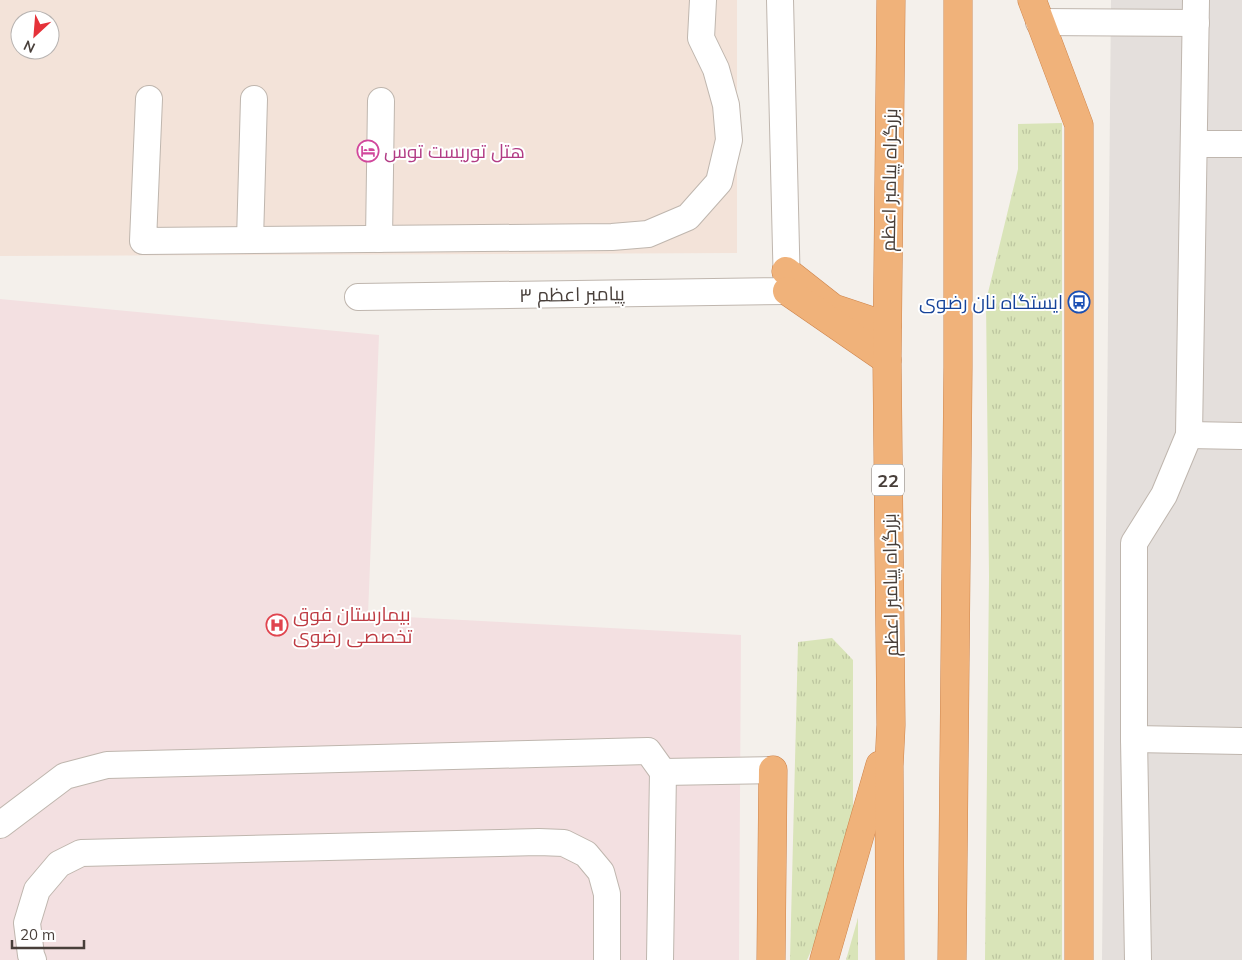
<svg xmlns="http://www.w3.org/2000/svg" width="1242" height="960" viewBox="0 0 1242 960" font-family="Mulish,Cairo,sans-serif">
<defs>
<pattern id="grass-tufts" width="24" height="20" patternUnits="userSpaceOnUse" patternTransform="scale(1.25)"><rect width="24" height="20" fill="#d9e4b8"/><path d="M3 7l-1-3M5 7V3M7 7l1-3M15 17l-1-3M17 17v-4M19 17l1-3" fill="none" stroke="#bcc59f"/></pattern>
</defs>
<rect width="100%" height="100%" fill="#f4f0eb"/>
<path fill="#f3e3d9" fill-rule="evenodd" d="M0 0H737V253L0 256ZM20 20H50V50H20Z"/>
<path fill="#e4dfdc" d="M1111 0H1242V960H1102Z"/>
<path fill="#f3e0e1" d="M0 299 379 335 368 615 741 635 739 960H0Z"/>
<g fill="url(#grass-tufts)">
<path d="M1062 123V960H985L989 576 986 301 1018 169V124Z"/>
<path d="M832 638 853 660V820L823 923 807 960H790L798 642Z"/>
<path d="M858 918V960H846Z"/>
</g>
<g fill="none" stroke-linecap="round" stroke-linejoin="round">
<g stroke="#bfb6ae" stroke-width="28">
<g id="minor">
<path d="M1039 22 1196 23"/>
<path d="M149 99 143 241 612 237 648 234 688 217 719 182 729 140 726 105 716 69 701 38 703 0"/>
<path d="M1194 144H1242"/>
<path d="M379 239 381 101"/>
<path d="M250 240 254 99"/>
<path d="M358 297 787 291 780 0"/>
<path d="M1189 435 1242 436"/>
<path d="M1134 739 1242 741"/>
<path d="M663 772 773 770"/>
<path d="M0 825 65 776 107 765 648 751 663 772 660 960"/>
<path d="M33 960 31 955 27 923 37 890 59 864 81 853 539 842 564 843 586 854 601 872 607 894V960"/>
<path d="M1138 960 1134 739V543L1164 495 1189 435 1196 0"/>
</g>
</g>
<g stroke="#ce844b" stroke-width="29">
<g id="highway">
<path d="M1032 0 1079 125V960"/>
<path d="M786 271 833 308 887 326"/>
<path d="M787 291 887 360"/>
<path d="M771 960 773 770"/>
<path d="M824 960 880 765"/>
<path d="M890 960 889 766 891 725 887 360 891 0"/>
<path d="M952 960 958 367V0"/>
</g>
</g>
<use href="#minor" stroke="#fff" stroke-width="26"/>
<use href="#highway" stroke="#f0b27a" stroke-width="28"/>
</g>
<defs>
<g id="hotel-ring" transform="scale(1.125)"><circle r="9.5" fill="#fff" stroke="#d1479c" stroke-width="1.5"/><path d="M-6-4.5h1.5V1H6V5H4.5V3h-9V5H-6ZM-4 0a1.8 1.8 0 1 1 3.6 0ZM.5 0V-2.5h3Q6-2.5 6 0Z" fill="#d1479c"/></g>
<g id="bus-ring" transform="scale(1.125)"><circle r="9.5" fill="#fff" stroke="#1a4fb4" stroke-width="1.5"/><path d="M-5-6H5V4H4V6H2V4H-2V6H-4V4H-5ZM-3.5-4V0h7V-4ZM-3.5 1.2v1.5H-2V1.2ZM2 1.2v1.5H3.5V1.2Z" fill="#1a4fb4"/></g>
<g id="hospital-ring" transform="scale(1.125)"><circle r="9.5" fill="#fff" stroke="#e0444e" stroke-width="1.5"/><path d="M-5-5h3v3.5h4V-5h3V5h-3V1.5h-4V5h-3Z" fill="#e0444e"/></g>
</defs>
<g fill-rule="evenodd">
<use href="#hotel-ring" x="368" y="151"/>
<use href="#bus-ring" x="1079" y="302"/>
<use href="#hospital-ring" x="277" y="625"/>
</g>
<g text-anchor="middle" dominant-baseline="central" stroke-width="4" stroke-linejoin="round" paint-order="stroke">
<rect fill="#fff" stroke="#7f7975" stroke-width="1" x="872" y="464.5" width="32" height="31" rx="4"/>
<g font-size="18" font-weight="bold" fill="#483f3a">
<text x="888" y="480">22</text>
</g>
<g font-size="19" fill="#b23c85" stroke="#fff" text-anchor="start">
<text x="384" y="151">هتل توریست توس</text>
</g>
<g font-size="19" fill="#483f3a" stroke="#fff">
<text transform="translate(889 180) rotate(-89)">بزرگراه پیامبر اعظم</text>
<text transform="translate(572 294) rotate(-1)">پیامبر اعظم ۳</text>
<text transform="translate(890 585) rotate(-91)">بزرگراه پیامبر اعظم</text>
</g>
<g font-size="19" fill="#164399" stroke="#fff" text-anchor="end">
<text x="1063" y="302">ایستگاه نان رضوی</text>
</g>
<g font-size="19" fill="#be3a42" stroke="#fff" text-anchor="start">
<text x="293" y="614">بیمارستان فوق<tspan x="293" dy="22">تخصصی رضوی</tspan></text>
</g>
</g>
<g transform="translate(35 35) rotate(206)"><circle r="24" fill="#ffffff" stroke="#b6b2b0"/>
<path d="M0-4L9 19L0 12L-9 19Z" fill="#e53239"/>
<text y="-8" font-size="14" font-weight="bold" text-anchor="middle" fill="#483f3a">N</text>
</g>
<path d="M12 940v8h72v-8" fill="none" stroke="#483f3a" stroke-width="2.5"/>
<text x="20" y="940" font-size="15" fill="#483f3a" stroke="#ffffff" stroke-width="4" paint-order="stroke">20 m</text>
</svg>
